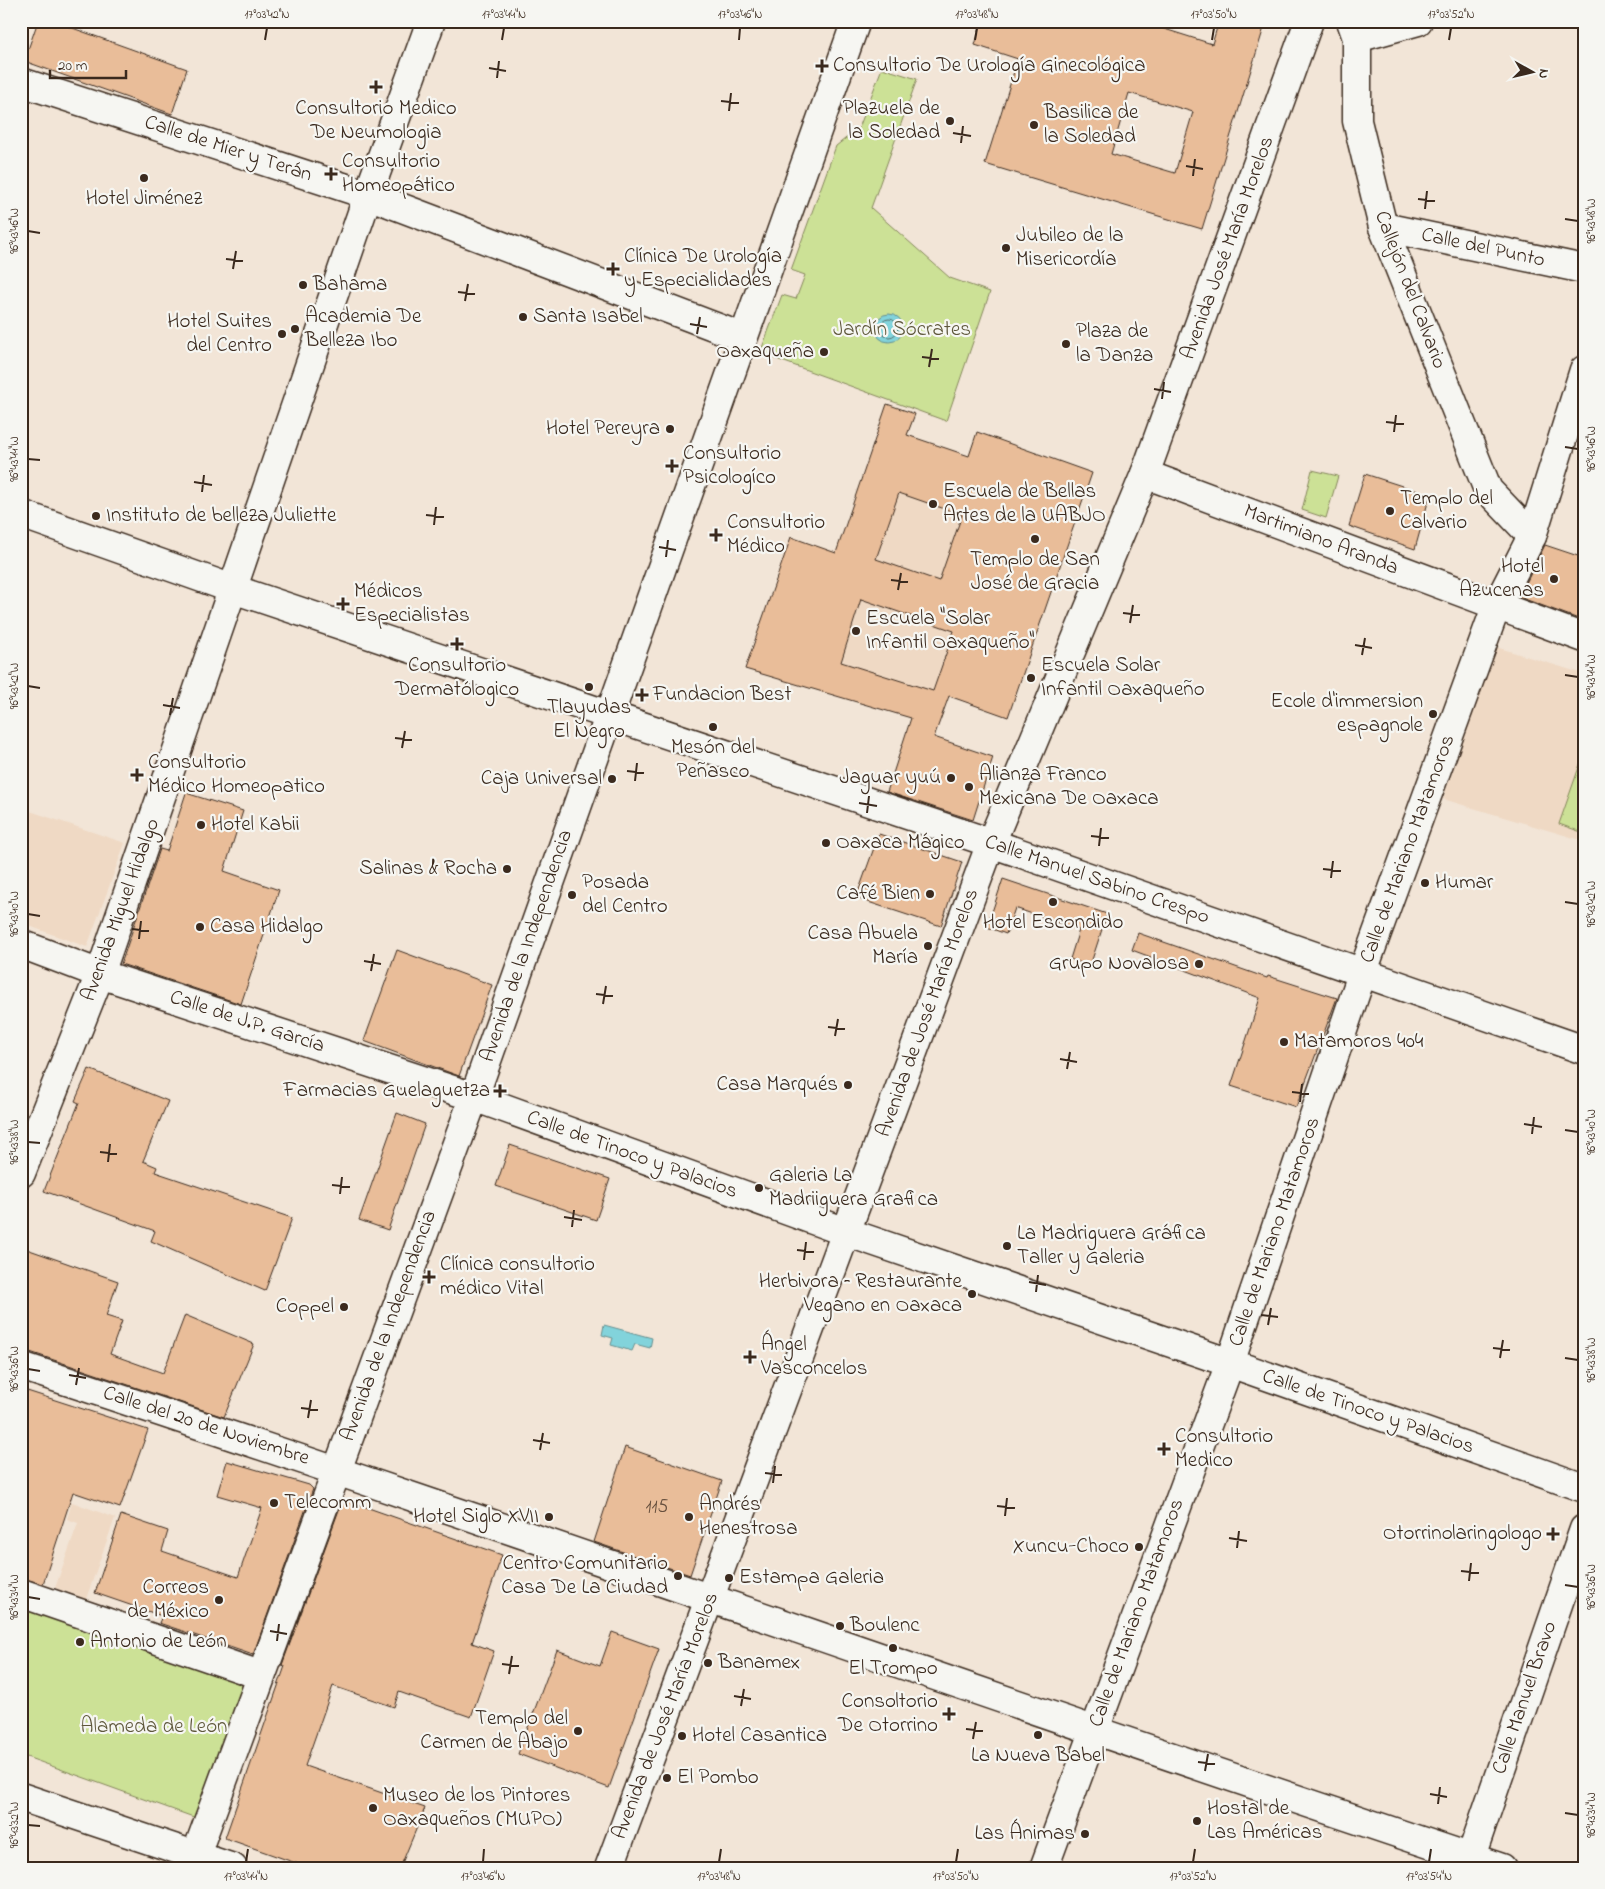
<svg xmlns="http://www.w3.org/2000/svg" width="1605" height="1889" viewBox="0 0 1605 1889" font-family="'Indie Flower',sans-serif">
<rect width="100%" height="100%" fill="#f2e5d7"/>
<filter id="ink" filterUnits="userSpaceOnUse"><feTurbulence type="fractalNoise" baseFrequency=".02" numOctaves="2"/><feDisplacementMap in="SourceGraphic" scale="10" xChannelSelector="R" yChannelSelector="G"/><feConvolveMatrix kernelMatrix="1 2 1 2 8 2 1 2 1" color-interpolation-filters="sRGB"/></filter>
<g filter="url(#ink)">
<g fill="#efd9c4">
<path d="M887 404 915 414 908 435 968 456 977 432 1031 451 1039 627 1008 717 949 696 938 726 745 669 791 537 836 552Z"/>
<path d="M1496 647 1584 674V841L1443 799Z"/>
<path d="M21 808 125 843 87 947 21 923Z"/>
<path d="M72 1502 115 1518 86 1599 55 1588 78 1523 67 1519Z"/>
</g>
<g fill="#cce196" stroke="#84865a">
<path d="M882 68 917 79 871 208 950 278 990 292 946 421 760 353 782 295 796 299 805 275 791 270 836 146 859 128Z"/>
<path d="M1312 470 1338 476 1326 518 1302 510Z"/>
<path d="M1584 753V833L1559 824Z"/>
<path d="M21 1603 247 1685 199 1819 21 1755Z"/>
</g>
<g fill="#82d3db" stroke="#668f8f">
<circle cx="889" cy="328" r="14"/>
<path d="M604 1325 652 1338 650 1348 635 1344 632 1351 611 1345 613 1338 602 1335Z"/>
</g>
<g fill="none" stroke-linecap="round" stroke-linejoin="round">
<circle stroke="#576e6a" stroke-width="1" cx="889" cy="328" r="9"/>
</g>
<g fill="#e9bd99" stroke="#3b2a1e" fill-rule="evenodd">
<path d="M38 21H53L187 69 172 114 24 61Z"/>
<path d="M982 21H1153L1152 25 1212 44 1219 21H1266L1202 229 985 164 1018 59 975 45ZM1129 93 1193 112 1175 173 1111 154Z"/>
<path d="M887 404 915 414 907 435 969 456 977 432 1092 473 1008 717 949 696 934 737 993 757 973 820 887 792 911 718 745 669 791 537 836 553ZM899 493 962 515 939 581 876 559ZM861 599 954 631 933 691 841 662Z"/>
<path d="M1365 474 1430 495 1415 549 1349 526Z"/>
<path d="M1545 545 1584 558V621L1519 597Z"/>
<path d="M186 793 243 811 224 871 279 890 241 1004 121 964 160 849 167 851Z"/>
<path d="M879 834 962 862 941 926 856 898Z"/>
<path d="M1003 879 1107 914 1090 966 1070 959 1079 930 1015 908 1006 934 987 927Z"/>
<path d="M1138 933 1267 978 1268 976 1337 998 1296 1107 1231 1086 1260 998 1132 950Z"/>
<path d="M397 950 492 985 459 1076 364 1041Z"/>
<path d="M89 1069 168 1101 143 1161 157 1167 155 1172 292 1218 265 1291 151 1241 155 1231 44 1191 79 1103 75 1101Z"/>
<path d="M397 1113 425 1124 388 1230 359 1220Z"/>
<path d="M510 1145 610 1179 596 1220 496 1186Z"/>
<path d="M21 1247 118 1281 106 1316 122 1321 110 1354 163 1373 185 1315 254 1344 224 1417 21 1349Z"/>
<path d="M21 1389 148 1430 120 1508 73 1492 43 1584 21 1578Z"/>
<path d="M625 1447 722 1481 690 1575 594 1542Z"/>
<path d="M227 1461 309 1485 313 1489 253 1655 159 1623 162 1616 95 1593 121 1515 168 1531 162 1551 238 1577 262 1508 217 1495Z"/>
<path d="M343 1499 502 1555 472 1643 494 1651 471 1717 399 1692 394 1707 333 1686 305 1766 425 1808 400 1868H310L225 1838 285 1666 282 1665Z"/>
<path d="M612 1632 659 1649 609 1788 518 1754 557 1650 600 1666Z"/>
</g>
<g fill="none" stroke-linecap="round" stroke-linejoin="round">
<g stroke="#3b2a1e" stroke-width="31">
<g id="street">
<path d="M1351 21 1357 38V121L1383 227 1488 490 1532 536"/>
<path d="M1357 38 1418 21"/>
<path d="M21 82 368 195 742 337"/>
<path d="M1383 227 1584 269"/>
<path d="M1145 474 1584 638"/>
<path d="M1362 974 1496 607 1532 536 1584 370"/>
<path d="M21 1173 100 974 368 195 431 21"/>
<path d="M21 1366C516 1528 1007 1704 1502 1868"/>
<path d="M21 1593 260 1675"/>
<path d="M21 1797 233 1868"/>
</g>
</g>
<g stroke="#3b2a1e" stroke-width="31">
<g id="secondary">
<path d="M21 514 233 589 991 843 1584 1050"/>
<path d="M21 944 100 974 474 1097 846 1232 1230 1363 1584 1488"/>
<path d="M191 1868 474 1097 856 21"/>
<path d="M609 1868 991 843 1145 474 1309 21"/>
<path d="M1044 1868 1230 1363 1362 974"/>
<path d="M1467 1868 1584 1529"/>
</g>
</g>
<use href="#street" stroke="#f6f6f2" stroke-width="28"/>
<use href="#secondary" stroke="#f6f6f2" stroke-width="28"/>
</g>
</g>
<path fill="none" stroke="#3b2a1e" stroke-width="2" d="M265 40 267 28M502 40 504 28M739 40 740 28M975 40 977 28M1212 40 1214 28M1449 40 1451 28M489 68 506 71M497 78 499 61M721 101 739 103M729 111 731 93M953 133 971 136M961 143 963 126M1186 166 1203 169M1193 176 1195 159M1418 199 1435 201M1425 209 1427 191M1565 219 1578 221M28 231 40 233M226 259 243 261M233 269 236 251M458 292 475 294M465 301 468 284M690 324 707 327M697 334 700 317M922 357 939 359M929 367 932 349M1154 389 1171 392M1162 399 1164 382M1386 422 1404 424M1394 432 1396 415M1565 447 1578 449M28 459 40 460M194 482 212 485M202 492 204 475M426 515 444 517M434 525 436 507M659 547 676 550M666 557 668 540M891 580 908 582M898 590 901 573M1123 613 1140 615M1130 623 1133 605M1355 645 1372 648M1362 655 1365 638M1565 675 1578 677M28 686 40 688M163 705 180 708M170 715 173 698M395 738 412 740M402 748 405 731M627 771 644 773M635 781 637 763M859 803 877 806M867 813 869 796M1091 836 1109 838M1099 846 1101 828M1323 869 1341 871M1331 878 1333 861M1565 902 1578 904M28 914 40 916M132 929 149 931M139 939 141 921M364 961 381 964M371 971 374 954M596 994 613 996M603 1004 606 986M828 1027 845 1029M835 1036 838 1019M1060 1059 1077 1062M1067 1069 1070 1052M1292 1092 1309 1094M1300 1102 1302 1084M1524 1124 1542 1127M1565 1130 1578 1132M1532 1134 1534 1117M28 1142 40 1143M100 1152 117 1154M108 1162 110 1144M332 1185 350 1187M340 1194 342 1177M564 1217 582 1220M572 1227 574 1210M797 1250 814 1252M804 1260 806 1242M1029 1282 1046 1285M1036 1292 1038 1275M1261 1315 1278 1317M1268 1325 1271 1308M1493 1348 1510 1350M1500 1358 1503 1340M1565 1358 1578 1360M28 1369 40 1371M69 1375 86 1378M76 1385 79 1368M301 1408 318 1410M308 1418 311 1400M533 1440 550 1443M540 1450 543 1433M765 1473 782 1475M773 1483 775 1466M997 1506 1015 1508M1005 1516 1007 1498M1229 1538 1247 1541M1237 1548 1239 1531M1461 1571 1479 1573M1469 1581 1471 1563M1565 1585 1578 1587M28 1597 40 1599M270 1631 287 1634M277 1641 279 1624M502 1664 519 1666M509 1674 512 1656M734 1696 751 1699M741 1706 744 1689M966 1729 983 1731M973 1739 976 1722M1198 1762 1215 1764M1205 1771 1208 1754M1430 1794 1447 1797M1438 1804 1440 1787M1565 1813 1578 1815M28 1825 40 1826M246 1862 248 1849M483 1862 484 1849M719 1862 721 1849M956 1862 958 1849M1193 1862 1195 1849M1429 1862 1431 1849"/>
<g fill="#3b2a1e" stroke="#f6f6f2" stroke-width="2">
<path d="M819.5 58.5h5v5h5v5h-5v5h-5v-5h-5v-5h5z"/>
<path d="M373.5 79.5h5v5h5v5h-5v5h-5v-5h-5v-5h5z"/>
<circle cx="950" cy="121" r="5"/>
<circle cx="1034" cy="125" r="5"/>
<path d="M328.5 166.5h5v5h5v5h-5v5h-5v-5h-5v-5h5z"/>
<circle cx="144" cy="178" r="5"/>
<circle cx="1006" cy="248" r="5"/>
<path d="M610.5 261.5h5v5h5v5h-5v5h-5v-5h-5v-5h5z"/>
<circle cx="303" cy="285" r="5"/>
<circle cx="523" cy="317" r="5"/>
<circle cx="295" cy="329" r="5"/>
<circle cx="282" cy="334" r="5"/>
<circle cx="1066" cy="344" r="5"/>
<circle cx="824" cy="352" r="5"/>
<circle cx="670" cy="429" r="5"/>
<path d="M669.5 458.5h5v5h5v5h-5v5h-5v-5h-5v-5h5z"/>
<circle cx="933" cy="504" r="5"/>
<circle cx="1390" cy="511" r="5"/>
<circle cx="96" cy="516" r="5"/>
<path d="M713.5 527.5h5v5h5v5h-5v5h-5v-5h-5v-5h5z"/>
<circle cx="1035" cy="539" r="5"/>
<circle cx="1554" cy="579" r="5"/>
<path d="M340.5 596.5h5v5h5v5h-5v5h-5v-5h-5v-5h5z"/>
<circle cx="856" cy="631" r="5"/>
<path d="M454.5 636.5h5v5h5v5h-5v5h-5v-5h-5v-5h5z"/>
<circle cx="1031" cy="678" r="5"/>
<circle cx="589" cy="687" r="5"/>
<path d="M639.5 687.5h5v5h5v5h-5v5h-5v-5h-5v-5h5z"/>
<circle cx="1433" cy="714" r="5"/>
<circle cx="713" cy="727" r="5"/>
<path d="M134.5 767.5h5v5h5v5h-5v5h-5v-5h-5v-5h5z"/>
<circle cx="951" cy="778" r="5"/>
<circle cx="612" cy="779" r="5"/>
<circle cx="969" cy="787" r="5"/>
<circle cx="201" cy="825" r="5"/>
<circle cx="826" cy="843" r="5"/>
<circle cx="507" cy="869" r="5"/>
<circle cx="1425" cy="883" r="5"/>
<circle cx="930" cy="894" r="5"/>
<circle cx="572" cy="895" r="5"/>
<circle cx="1053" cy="902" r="5"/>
<circle cx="200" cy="927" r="5"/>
<circle cx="928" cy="946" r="5"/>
<circle cx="1199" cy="964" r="5"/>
<circle cx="1284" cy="1042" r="5"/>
<circle cx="848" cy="1085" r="5"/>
<path d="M497.5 1083.5h5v5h5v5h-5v5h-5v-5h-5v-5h5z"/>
<circle cx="759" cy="1188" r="5"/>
<circle cx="1007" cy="1246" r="5"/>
<path d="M426.5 1269.5h5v5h5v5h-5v5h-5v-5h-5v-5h5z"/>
<circle cx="972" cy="1294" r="5"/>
<circle cx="344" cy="1307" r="5"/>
<path d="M747.5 1349.5h5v5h5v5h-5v5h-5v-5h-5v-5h5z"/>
<path d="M1161.5 1441.5h5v5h5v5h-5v5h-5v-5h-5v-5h5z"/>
<circle cx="274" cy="1503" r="5"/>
<circle cx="549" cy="1517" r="5"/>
<circle cx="689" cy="1517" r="5"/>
<path d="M1550.5 1526.5h5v5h5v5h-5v5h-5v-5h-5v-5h5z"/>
<circle cx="1139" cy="1547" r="5"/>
<circle cx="678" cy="1576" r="5"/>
<circle cx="729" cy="1578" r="5"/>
<circle cx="219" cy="1600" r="5"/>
<circle cx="840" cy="1626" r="5"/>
<circle cx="80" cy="1642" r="5"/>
<circle cx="893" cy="1648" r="5"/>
<circle cx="708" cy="1663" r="5"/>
<path d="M946.5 1706.5h5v5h5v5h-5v5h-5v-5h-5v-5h5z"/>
<circle cx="578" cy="1731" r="5"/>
<circle cx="1038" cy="1735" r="5"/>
<circle cx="682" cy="1736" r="5"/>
<circle cx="667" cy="1778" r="5"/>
<circle cx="373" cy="1808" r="5"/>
<circle cx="1197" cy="1821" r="5"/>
<circle cx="1085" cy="1834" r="5"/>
</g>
<g text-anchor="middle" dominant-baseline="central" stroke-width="4.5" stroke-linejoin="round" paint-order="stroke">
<g font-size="19" fill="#664f3d">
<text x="657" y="1507">115</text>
</g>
<g font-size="21" fill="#3b2a1e" stroke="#f6f6f2" text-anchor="start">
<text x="833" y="66">Consultorio De Urología Ginecológica</text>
<text x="376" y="109" text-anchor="middle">Consultorio Medico<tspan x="376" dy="24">De Neumologia</tspan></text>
<text x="940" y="109" text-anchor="end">Plazuela de<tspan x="940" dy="24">la Soledad</tspan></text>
<text x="1044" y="113">Basilica de<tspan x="1044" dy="24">la Soledad</tspan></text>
<text x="342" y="162">Consultorio<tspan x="342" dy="24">Homeopático</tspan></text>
<text x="144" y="199" text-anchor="middle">Hotel Jiménez</text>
<text x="1016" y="236">Jubileo de la<tspan x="1016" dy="24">Misericordía</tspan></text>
<text x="624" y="257">Clínica De Urología<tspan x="624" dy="24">y Especialidades</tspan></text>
<text x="313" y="285">Bahama</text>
<text x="305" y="317">Academia De<tspan x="305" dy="24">Belleza Ibo</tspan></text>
<text x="533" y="317">Santa Isabel</text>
<text x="272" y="322" text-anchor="end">Hotel Suites<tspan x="272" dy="24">del Centro</tspan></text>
<text x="1076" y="332">Plaza de<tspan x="1076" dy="24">la Danza</tspan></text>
<text x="814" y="352" text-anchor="end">Oaxaqueña</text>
<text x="660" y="429" text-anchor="end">Hotel Pereyra</text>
<text x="683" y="454">Consultorio<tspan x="683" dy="24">Psicologíco</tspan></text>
<text x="943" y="492">Escuela de Bellas<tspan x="943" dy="24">Artes de la UABJO</tspan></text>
<text x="1400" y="499">Templo del<tspan x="1400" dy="24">Calvario</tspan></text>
<text x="106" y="516">Instituto de belleza Juliette</text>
<text x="727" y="523">Consultorio<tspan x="727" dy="24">Médico</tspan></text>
<text x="1035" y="560" text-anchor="middle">Templo de San<tspan x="1035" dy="24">José de Gracia</tspan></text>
<text x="1544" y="567" text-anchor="end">Hotel<tspan x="1544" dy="24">Azucenas</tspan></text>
<text x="354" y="592">Médicos<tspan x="354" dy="24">Especialistas</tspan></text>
<text x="866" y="619">Escuela "Solar<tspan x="866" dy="24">Infantil Oaxaqueño"</tspan></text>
<text x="457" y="666" text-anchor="middle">Consultorio<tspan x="457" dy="24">Dermatólogico</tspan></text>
<text x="1041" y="666">Escuela Solar<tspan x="1041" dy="24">Infantil Oaxaqueño</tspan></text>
<text x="653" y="695">Fundacion Best</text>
<text x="1423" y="702" text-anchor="end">Ecole d'immersion<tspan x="1423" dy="24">espagnole</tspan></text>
<text x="589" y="708" text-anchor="middle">Tlayudas<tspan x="589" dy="24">El Negro</tspan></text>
<text x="713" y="748" text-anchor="middle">Mesón del<tspan x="713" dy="24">Peñasco</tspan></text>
<text x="148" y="763">Consultorio<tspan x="148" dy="24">Médico Homeopatico</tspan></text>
<text x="979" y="775">Alianza Franco<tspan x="979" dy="24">Mexicana De Oaxaca</tspan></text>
<text x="941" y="778" text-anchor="end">Jaguar yuú</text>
<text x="602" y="779" text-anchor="end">Caja Universal</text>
<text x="211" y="825">Hotel Kabii</text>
<text x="836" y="843">Oaxaca Mágico</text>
<text x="497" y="869" text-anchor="end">Salinas &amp; Rocha</text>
<text x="582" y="883">Posada<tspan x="582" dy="24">del Centro</tspan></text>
<text x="1435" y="883">Humar</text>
<text x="920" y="894" text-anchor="end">Café Bien</text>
<text x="1053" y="923" text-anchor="middle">Hotel Escondido</text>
<text x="210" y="927">Casa Hidalgo</text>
<text x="918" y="934" text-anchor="end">Casa Abuela<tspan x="918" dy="24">María</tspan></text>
<text x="1189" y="964" text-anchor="end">Grupo Novalosa</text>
<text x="1294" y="1042">Matamoros 404</text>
<text x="838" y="1085" text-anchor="end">Casa Marqués</text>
<text x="490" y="1091" text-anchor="end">Farmacias Guelaguetza</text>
<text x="769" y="1176">Galeria La<tspan x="769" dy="24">Madriiguera Grafica</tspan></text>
<text x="1017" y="1234">La Madriguera Gráfica<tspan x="1017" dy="24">Taller y Galeria</tspan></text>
<text x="440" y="1265">Clínica consultorio<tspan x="440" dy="24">médico Vital</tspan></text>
<text x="962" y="1282" text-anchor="end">Herbivora – Restaurante<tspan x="962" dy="24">Vegano en Oaxaca</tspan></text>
<text x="334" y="1307" text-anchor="end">Coppel</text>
<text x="761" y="1345">Ángel<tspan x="761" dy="24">Vasconcelos</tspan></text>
<text x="1175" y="1437">Consultorio<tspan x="1175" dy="24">Medico</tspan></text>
<text x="284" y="1503">Telecomm</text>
<text x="699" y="1505">Andrés<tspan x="699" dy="24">Henestrosa</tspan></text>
<text x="539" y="1517" text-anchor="end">Hotel Siglo XVII</text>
<text x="1542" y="1534" text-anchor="end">Otorrinolaringologo</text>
<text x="1129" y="1547" text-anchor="end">Xuncu-Choco</text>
<text x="668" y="1564" text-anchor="end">Centro Comunitario<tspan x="668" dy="24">Casa De La Ciudad</tspan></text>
<text x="739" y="1578">Estampa Galeria</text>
<text x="209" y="1588" text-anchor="end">Correos<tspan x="209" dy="24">de México</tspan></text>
<text x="850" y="1626">Boulenc</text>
<text x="90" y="1642">Antonio de León</text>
<text x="718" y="1663">Banamex</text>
<text x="893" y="1669" text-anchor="middle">El Trompo</text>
<text x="938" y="1702" text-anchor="end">Consoltorio<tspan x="938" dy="24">De Otorrino</tspan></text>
<text x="568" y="1719" text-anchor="end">Templo del<tspan x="568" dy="24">Carmen de Abajo</tspan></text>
<text x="692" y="1736">Hotel Casantica</text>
<text x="1038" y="1756" text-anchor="middle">La Nueva Babel</text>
<text x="677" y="1778">El Pombo</text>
<text x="383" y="1796">Museo de los Pintores<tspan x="383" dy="24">Oaxaqueños (MUPO)</tspan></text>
<text x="1207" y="1809">Hostal de<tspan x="1207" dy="24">Las Américas</tspan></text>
<text x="1075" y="1834" text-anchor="end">Las Ánimas</text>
</g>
<g font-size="21" fill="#3b2a1e" stroke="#f6f6f2">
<text transform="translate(228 149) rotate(18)">Calle de Mier y Terán</text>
<text transform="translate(1228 248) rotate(-70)">Avenida José María Morelos</text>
<text transform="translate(1483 248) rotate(12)">Calle del Punto</text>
<text transform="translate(1410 290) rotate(69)">Callejón del Calvario</text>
<text transform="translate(1321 540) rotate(21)">Martimiano Aranda</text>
<text transform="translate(1408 849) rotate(-70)">Calle de Mariano Matamoros</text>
<text transform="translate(1097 880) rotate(19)">Calle Manuel Sabino Crespo</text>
<text transform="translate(121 910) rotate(-70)">Avenida Miguel Hidalgo</text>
<text transform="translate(527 946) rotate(-71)">Avenida de la Independencia</text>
<text transform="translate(928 1013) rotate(-70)">Avenida de José María Morelos</text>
<text transform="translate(247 1022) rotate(18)">Calle de J.P. García</text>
<text transform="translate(632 1155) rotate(20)">Calle de Tinoco y Palacios</text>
<text transform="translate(1275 1232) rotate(-71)">Calle de Mariano Matamoros</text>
<text transform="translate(389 1326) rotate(-70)">Avenida de la Independencia</text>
<text transform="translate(1368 1412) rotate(19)">Calle de Tinoco y Palacios</text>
<text transform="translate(206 1426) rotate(18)">Calle del 20 de Noviembre</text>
<text transform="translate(1137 1613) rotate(-70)">Calle de Mariano Matamoros</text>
<text transform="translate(1525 1698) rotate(-71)">Calle Manuel Bravo</text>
<text transform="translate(666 1716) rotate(-69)">Avenida de José María Morelos</text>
</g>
<g font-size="21" fill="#5f583c" stroke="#f6f6f2">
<text x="902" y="330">Jardín Sócrates</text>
<text x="154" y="1727">Alameda de León</text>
</g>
</g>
<rect width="1605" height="1889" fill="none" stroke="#f6f6f2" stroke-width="55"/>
<g transform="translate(1532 72) rotate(98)" stroke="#f6f6f2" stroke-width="4" paint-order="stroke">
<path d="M0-4L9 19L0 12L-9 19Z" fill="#3b2a1e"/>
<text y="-8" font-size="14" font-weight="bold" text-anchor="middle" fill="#3b2a1e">N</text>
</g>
<path d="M50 70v8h76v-8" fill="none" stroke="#3b2a1e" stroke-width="2.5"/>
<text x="58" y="70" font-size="15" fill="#3b2a1e" stroke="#f6f6f2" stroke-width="4" paint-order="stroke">20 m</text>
<rect x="28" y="28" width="1550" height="1834" fill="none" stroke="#3b2a1e" stroke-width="2"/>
<g font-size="12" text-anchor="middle" fill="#3b2a1e">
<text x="267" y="18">17°03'42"N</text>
<text x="504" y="18">17°03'44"N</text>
<text x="740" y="18">17°03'46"N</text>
<text x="977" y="18">17°03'48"N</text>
<text x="1214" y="18">17°03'50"N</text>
<text x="1451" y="18">17°03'52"N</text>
<text transform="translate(1591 221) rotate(-90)" y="4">96°43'48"W</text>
<text transform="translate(14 231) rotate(-90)" y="4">96°43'46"W</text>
<text transform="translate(1591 449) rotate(-90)" y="4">96°43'46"W</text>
<text transform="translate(14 459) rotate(-90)" y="4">96°43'44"W</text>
<text transform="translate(1591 677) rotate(-90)" y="4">96°43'44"W</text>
<text transform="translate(14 686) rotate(-90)" y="4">96°43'42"W</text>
<text transform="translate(1591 904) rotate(-90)" y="4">96°43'42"W</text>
<text transform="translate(14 914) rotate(-90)" y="4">96°43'40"W</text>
<text transform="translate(1591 1132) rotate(-90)" y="4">96°43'40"W</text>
<text transform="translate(14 1142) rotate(-90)" y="4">96°43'38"W</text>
<text transform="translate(1591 1360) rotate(-90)" y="4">96°43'38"W</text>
<text transform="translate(14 1369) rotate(-90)" y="4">96°43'36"W</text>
<text transform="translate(1591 1587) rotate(-90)" y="4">96°43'36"W</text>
<text transform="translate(14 1597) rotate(-90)" y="4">96°43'34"W</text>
<text transform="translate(1591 1815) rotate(-90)" y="4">96°43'34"W</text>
<text transform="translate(14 1825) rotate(-90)" y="4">96°43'32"W</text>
<text x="246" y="1880">17°03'44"N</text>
<text x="483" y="1880">17°03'46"N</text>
<text x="719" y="1880">17°03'48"N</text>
<text x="956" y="1880">17°03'50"N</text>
<text x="1193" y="1880">17°03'52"N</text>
<text x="1429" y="1880">17°03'54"N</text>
</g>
</svg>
